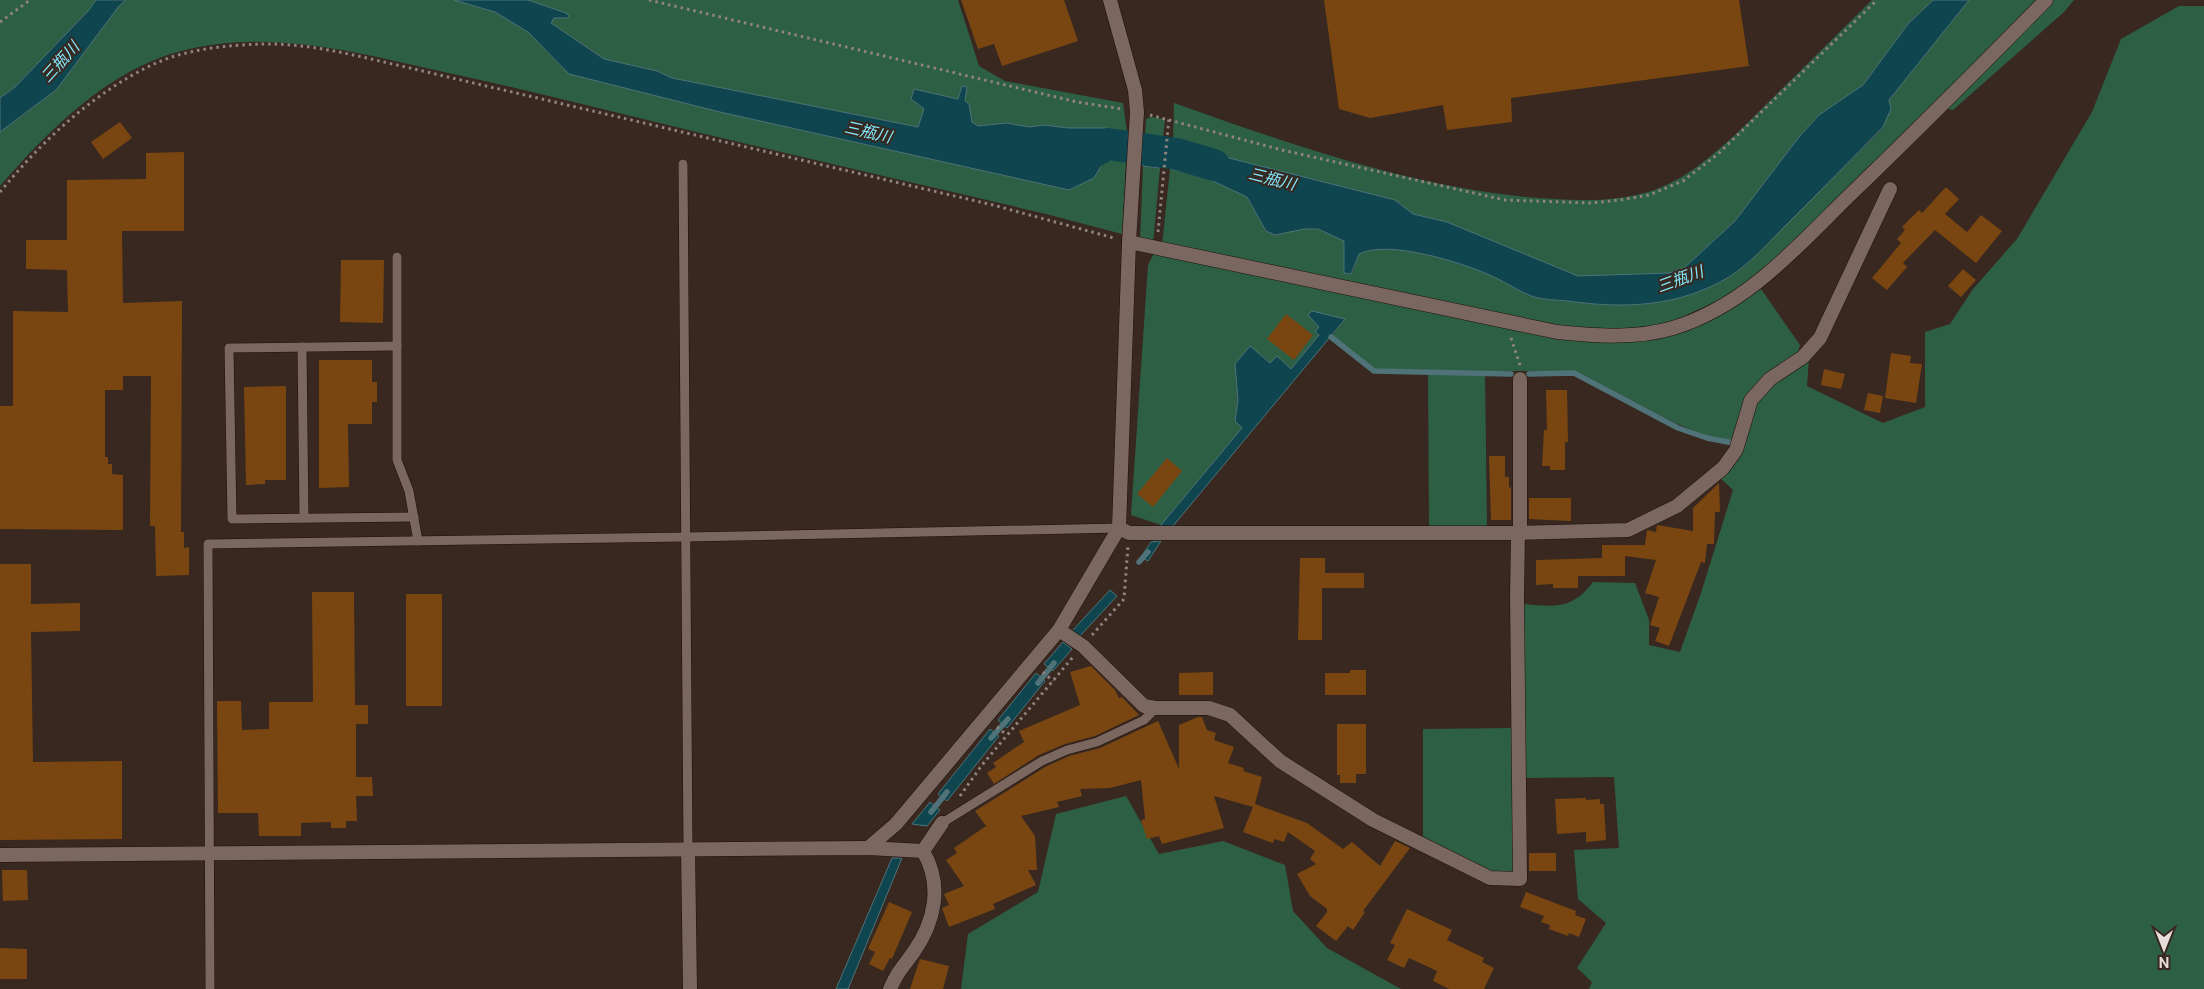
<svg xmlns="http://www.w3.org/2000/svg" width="2204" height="989" viewBox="0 0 2204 989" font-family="'Public Sans','Noto Sans JP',sans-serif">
<rect width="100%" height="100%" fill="#382820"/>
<g fill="#2d5f44">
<path d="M0 0H96L89 10 15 87 0 98Z"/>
<path d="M126 0H454L495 12 528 32 569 74 720 112 1069 190 1094 178 1104 161 1126 160 1122 234 1046 214C907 181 769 150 631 116 566 100 501 84 435 70 351 51 267 29 181 51 108 70 49 130 0 186V132L56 90 119 6Z"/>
<path d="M528 0H958L979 66 1005 81 1123 103 1127 132 1107 128H1068L1045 125 1029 127 1006 123 978 126 972 122 962 86 959 99H911L924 109 918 127 672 78 657 71 604 59 551 23 554 18 566 13Z"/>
<path d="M1872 0H1933L1908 24 1863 85 1819 115 1799 137 1735 221 1684 268 1669 273 1578 276 1447 222 1413 214 1395 200 1229 158 1173 140 1174 103C1296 146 1423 192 1554 199 1585 201 1618 201 1648 192 1682 182 1709 158 1735 135Z"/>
<path d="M1969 0H2074L2064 12 1953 110 1936 107 1743 289 1667 324 1617 330 1568 327 1162 245 1170 169 1200 175 1247 197 1266 231 1274 235 1304 228 1318 229 1345 241 1344 273 1352 274 1359 254C1389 239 1464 263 1494 276 1507 283 1520 292 1534 297 1545 300 1557 300 1568 301 1624 309 1679 307 1729 277 1750 264 1769 242 1787 224 1819 192 1851 160 1883 128L1889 100Z"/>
<path d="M2179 6H2204V989H1589L1592 982 1577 968 1606 923 1578 899 1574 850 1619 848 1614 777 1523 778 1521 610 1525 604C1555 607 1573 609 1593 582L1635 583 1649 620V645L1680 652 1701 593 1733 490 1720 478 1752 410 1762 394 1809 358 1807 386 1883 423 1925 407V332L1950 324 1973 289 2017 239 2092 112 2121 39Z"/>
<path d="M1151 117 1165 119 1163 139 1145 135 1146 119Z"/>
<path d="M1143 166 1160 168 1153 244 1140 241Z"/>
<path d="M1154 253 1512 329 1644 337 1761 289 1800 345 1797 355 1768 376 1736 441 1710 437 1675 423 1575 371H1485L1487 529H1429L1428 370 1375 369 1332 336 1345 319 1319 327V335L1291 369 1270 363 1235 364 1238 400 1235 421 1242 428 1161 525 1131 515 1148 265Z"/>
<path d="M1515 728 1517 873 1497 876 1423 842V729Z"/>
<path d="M1126 796 1159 854 1223 841 1285 865 1293 911 1327 948 1401 989H961L968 934 1038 892 1056 814Z"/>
</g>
<g fill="#0e454f" stroke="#4f7378">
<path d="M96 0H126L119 6 56 90 0 132V98L15 87 89 10Z"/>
<path d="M454 0H528L566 13 569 16 567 18H554L551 23 604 59 657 71 672 78 918 127 924 109 911 99 914 89 958 99 962 86 967 87 965 101 969 104 972 122 978 126 1006 123 1029 127 1045 125 1068 128H1107L1127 132 1126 160 1104 161 1094 178 1069 190 720 112 569 74 528 32 495 12Z"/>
<path d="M1933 0H1969L1889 100 1891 109 1883 127C1851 160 1819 192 1787 224 1769 242 1750 264 1729 277 1679 307 1624 309 1568 301 1557 300 1545 300 1534 297 1520 292 1507 283 1494 277 1464 263 1389 239 1359 254L1351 274 1344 273V241L1318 229H1304L1275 235 1266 231 1247 197 1200 175 1170 169 1173 140 1229 158 1395 200 1413 214 1447 222 1578 276 1669 273 1684 268 1735 221 1799 137 1819 115 1863 85 1908 24Z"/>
<path d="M1145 135 1163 139 1160 168 1143 166Z"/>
<path d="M1312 311 1345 319 1168 532 1161 525 1242 428 1235 421 1238 400 1235 364 1250 346 1270 363 1277 356 1291 369 1319 335 1315 332 1319 327 1308 315Z"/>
<path d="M1161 541 1148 561 1141 557 1151 542Z"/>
<path d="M1110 590 1117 596 1079 637 1072 631Z"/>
<path d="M1063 642 1072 649 1053 671 1044 664Z"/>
<path d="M1036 673 1045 681 1007 728 998 720Z"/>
<path d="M990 729 999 736 947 801 938 794Z"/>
<path d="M930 802 940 810 927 826 912 824Z"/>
<path d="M892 858H902L848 989H836Z"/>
</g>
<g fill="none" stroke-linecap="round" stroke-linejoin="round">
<g stroke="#4f7378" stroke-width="5.5">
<path d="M1331 337 1374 371 1511 374"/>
<path d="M1529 374 1574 373 1678 428 1707 438 1733 443"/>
<path d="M1139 562 1148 552"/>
<path d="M1038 683 1054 663"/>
<path d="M991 738 1008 719"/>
<path d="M931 812 947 792"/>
</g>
<path stroke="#0e454f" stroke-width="32" d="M1086 156 1108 144 1177 154 1214 165"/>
</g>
<g fill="#794611">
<path d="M961 0H1064L1078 41 1002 66 994 44 978 49Z"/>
<path d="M1324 0H1739L1749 66 1511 98 1512 122 1447 130 1443 105 1370 118 1339 109Z"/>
<path d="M120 122 132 138 103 159 91 142Z"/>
<path d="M184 152V231H122L123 303 182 301 181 532H184V548L189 547V575L156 576 155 526H150L151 376H123V390H105V457H108V464H112V474L123 475V530L0 529V406H13V311L68 312 67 270 26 269V240H67V180L146 179V153Z"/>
<path d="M1946 187 1959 199 1945 214 1967 232 1981 215 2002 231 1976 263 1935 230 1903 263 1907 267 1887 290 1872 278 1901 243 1897 239 1905 230 1902 227 1919 210 1922 213Z"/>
<path d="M341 260H384L383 323 340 322Z"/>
<path d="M1963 269 1976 280 1961 297 1948 286Z"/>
<path d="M1286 314 1313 335 1294 360 1267 339Z"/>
<path d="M1891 353 1911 356 1910 363 1922 364 1916 403 1885 398Z"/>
<path d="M319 360H372V382H377V402H372V424H348L349 487 319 488Z"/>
<path d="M1824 369 1845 374 1841 389 1821 385Z"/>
<path d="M286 386V480H265V484L246 485 244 387Z"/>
<path d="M1546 390H1567L1568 442H1565V470H1550V466H1542L1544 430H1547Z"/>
<path d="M1868 393 1883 396 1880 413 1864 410Z"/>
<path d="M1489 456H1505V477H1509V488L1511 487V520H1491Z"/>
<path d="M1167 458 1182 471 1153 507 1137 494Z"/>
<path d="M1719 483 1720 512H1715L1714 544H1707L1705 563 1701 562 1669 646 1655 641 1660 628 1650 625 1659 597 1645 593 1656 560 1625 556V576H1578V588H1553V584L1536 585V560L1602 558V545H1645L1647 530 1656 532 1657 525 1693 531V508Z"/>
<path d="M1529 498H1571V521L1529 519Z"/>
<path d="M1300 558H1325V573H1364V588H1322V640H1298Z"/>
<path d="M0 564H31V604L80 603V631L31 632 33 762 122 761V839L0 840Z"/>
<path d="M312 592H354L355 705H368V724H356V777H372L373 796H356L357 821H346V828H331V822L301 823V836H259L258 813H218L217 701H241L242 730 269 729V702H313Z"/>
<rect x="406" y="594" width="36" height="112"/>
<path d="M1091 666 1115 690 1119 698 1122 697 1139 715 1095 736 1065 744 1039 755 994 784 987 773 996 767 993 763 1024 742 1019 731 1080 705 1070 672Z"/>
<path d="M1350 670H1366V695H1325V673H1350Z"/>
<path d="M1213 672V695H1179V673Z"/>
<path d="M1198 717H1202L1207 730 1216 733 1214 740 1234 747 1228 763 1244 768 1243 771 1262 777 1255 804 1307 823 1343 849 1352 842 1380 866 1395 841 1410 848 1363 911 1365 912 1353 930 1348 926 1336 941 1316 926 1327 912V909L1310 896 1297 874 1316 864 1310 859 1315 851 1288 832 1284 842 1274 839 1273 843 1243 832 1253 807 1214 796 1224 828 1162 844 1159 836 1147 839 1141 820 1145 819 1141 780 1110 788 1080 789 1082 796 1057 802 1059 807 1021 816 1035 836 1037 870H1028L1036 885 993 904 995 909 949 927 942 908 949 905 944 894 964 886 946 860 957 853 954 848 986 826 975 811 1045 767 1069 756 1100 748 1158 721 1179 769V725Z"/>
<path d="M1337 724H1366V774H1356V783H1340V775H1337Z"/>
<path d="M1586 798V800L1600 799V804H1604L1606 840 1586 842V832L1557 834 1555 799Z"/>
<rect x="1529" y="853" width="27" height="18"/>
<path d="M2 870H27L28 900 3 901Z"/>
<path d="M1526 892 1576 911 1575 915 1586 919 1579 937 1569 933 1568 936 1549 929 1550 925 1541 922 1544 916 1520 907Z"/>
<path d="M889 902 912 912 892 959 890 958 883 971 869 964 875 952 868 949Z"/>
<path d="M1407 909 1452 930 1447 940 1484 958 1482 962 1494 968 1484 989H1449L1433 981 1437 971 1409 958 1404 968 1387 960 1395 945 1390 943Z"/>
<path d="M0 948 27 949V979H0Z"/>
<path d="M920 959 949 966 943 989H910Z"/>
</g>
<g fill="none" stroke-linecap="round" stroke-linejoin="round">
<g stroke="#1e100a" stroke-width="10">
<g id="service">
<path d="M683 164 688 849"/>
<path d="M397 257V460L409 491 418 541"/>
<path d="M397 346 229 348 232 519 414 517"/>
<path d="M302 347 304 518"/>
<path d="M942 823 1042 761 1067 750 1097 742 1144 720 1156 708"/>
<path d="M210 989 208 544 687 537 1119 528"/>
</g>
</g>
<g stroke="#1e100a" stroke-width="15">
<g id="minor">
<path d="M1129 242 1557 332C1595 336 1636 339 1673 328 1749 305 1801 242 1855 190 1920 127 1983 64 2046 0"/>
<path d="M1119 528 1129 533H1518L1628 530 1677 506 1723 468 1736 450 1751 400 1770 379 1803 357 1820 338 1890 189"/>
<path d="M1059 630 1083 646 1144 706 1156 708H1209L1230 715 1280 761 1373 820 1490 878 1520 879 1517 597 1518 533 1520 528V379"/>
<path d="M688 849 690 989"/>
<path d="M923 851 942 823"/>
<path d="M0 855 868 848 923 851"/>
<path d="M890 989C898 971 902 968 913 953 935 922 943 885 923 851"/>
</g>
</g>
<g stroke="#1e100a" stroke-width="15">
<path id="tertiary" d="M868 848 896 824 1059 630 1119 528 1129 242 1137 112 1135 90 1110 0"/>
</g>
<g stroke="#91847e" stroke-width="3" stroke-dasharray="2.5 4" stroke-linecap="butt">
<path d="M649 0 1077 102 1122 109"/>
<path d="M0 22 30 0"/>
<path d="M1150 115 1282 150 1505 200 1591 203 1620 200 1649 195 1683 181 1718 154 1877 0"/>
<path d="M0 192C42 141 94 92 154 64 186 49 228 45 262 44 308 43 353 55 397 65L993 205 1114 238"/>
<path d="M1158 232 1169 118"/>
<path d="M1511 338 1520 365"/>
<path d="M1092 635 1124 599 1128 546"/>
<path d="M1043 672 1053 681"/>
<path d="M997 727 1007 735"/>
<path d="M960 796 982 765 1073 657"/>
</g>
<use href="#service" stroke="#7a675f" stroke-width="9"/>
<use href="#minor" stroke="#7a675f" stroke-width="14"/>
<use href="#tertiary" stroke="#7a675f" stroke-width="14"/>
</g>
<g text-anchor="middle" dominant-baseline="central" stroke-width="4" stroke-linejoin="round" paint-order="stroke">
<g font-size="16" font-style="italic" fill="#82e9fe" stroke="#382820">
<text transform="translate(60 62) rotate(-48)">三瓶川</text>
<text transform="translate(868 132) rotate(13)">三瓶川</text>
<text transform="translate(1272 179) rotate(14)">三瓶川</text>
<text transform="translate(1680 279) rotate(-20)">三瓶川</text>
</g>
</g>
<g transform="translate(2164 949) rotate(180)" stroke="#382820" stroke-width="4" paint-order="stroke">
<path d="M0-4L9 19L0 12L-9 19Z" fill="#e8ded9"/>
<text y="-8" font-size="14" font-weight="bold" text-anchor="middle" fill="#e8ded9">N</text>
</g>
</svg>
